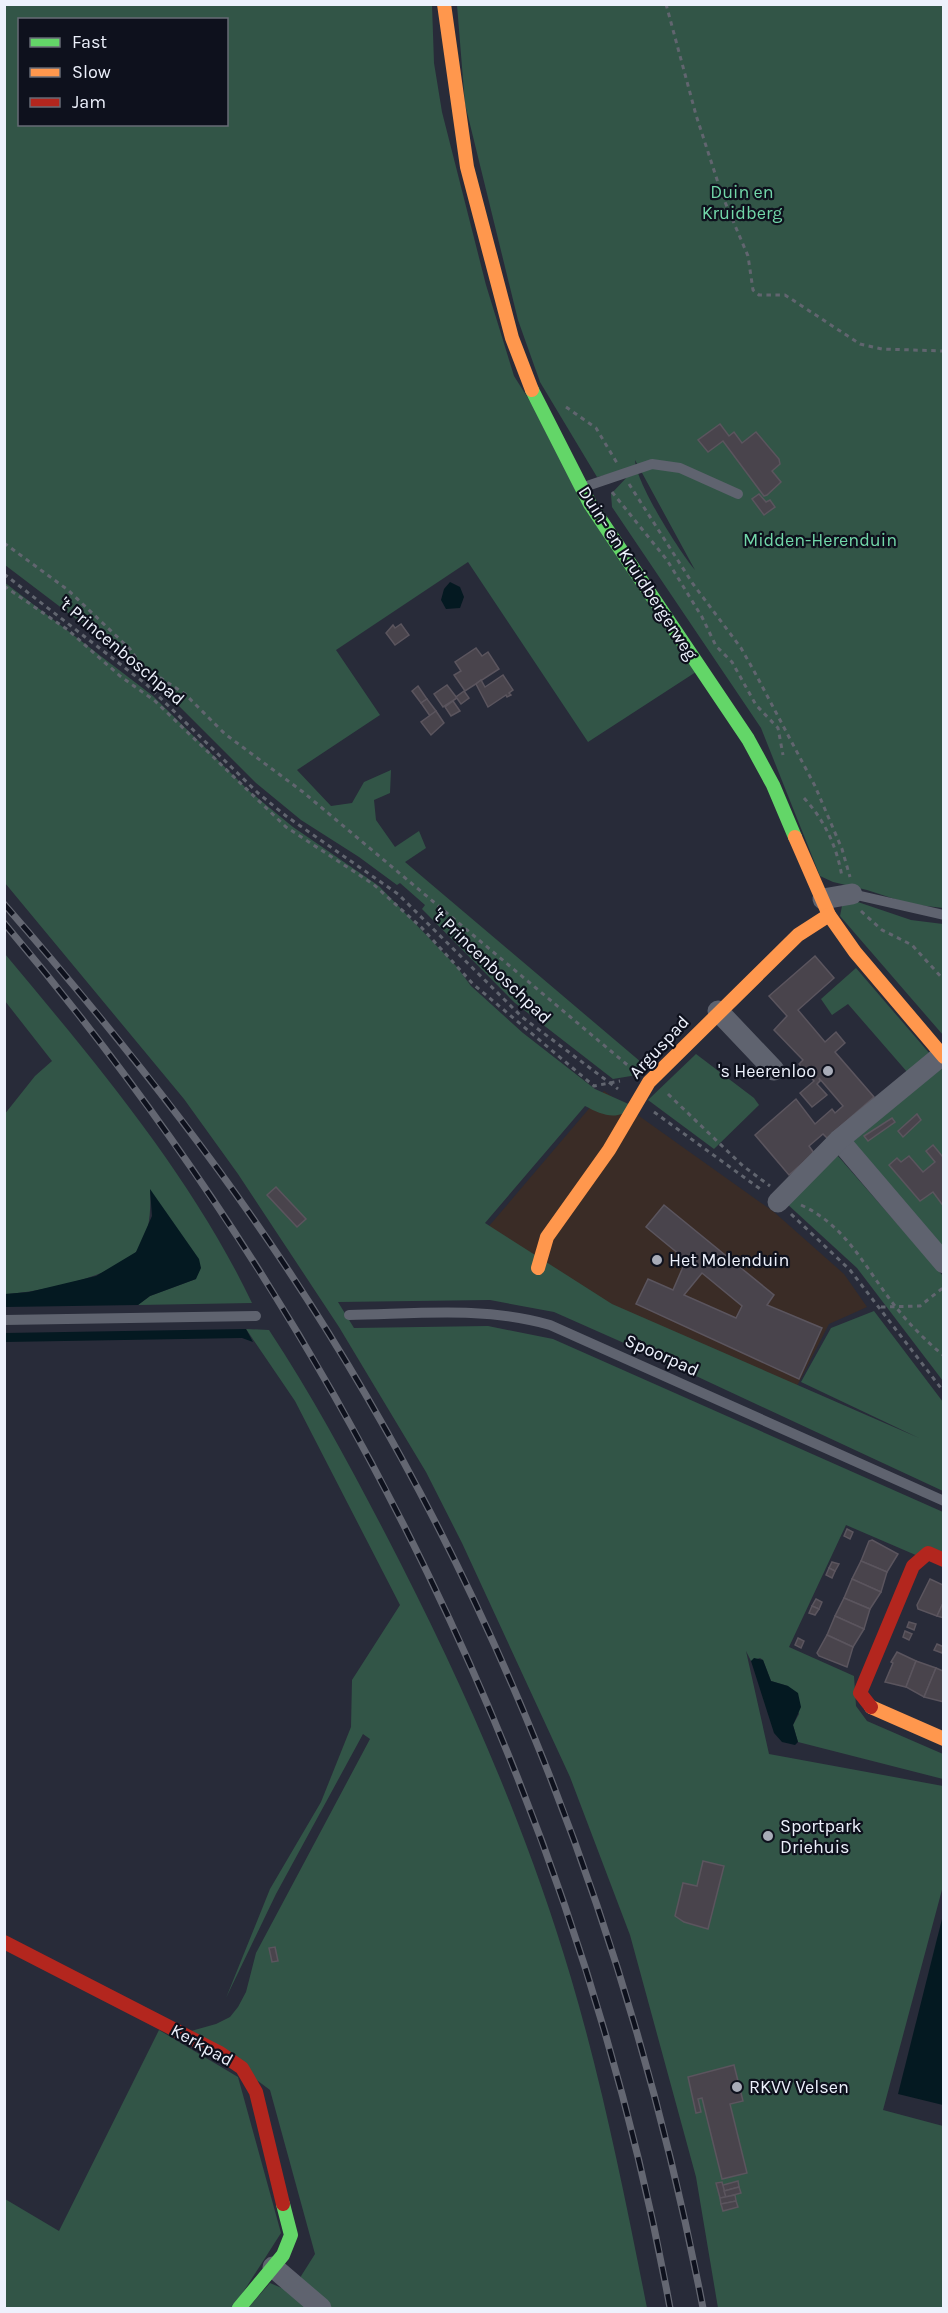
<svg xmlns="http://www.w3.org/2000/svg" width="948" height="2313" viewBox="0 0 948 2313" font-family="Karla,sans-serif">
<rect width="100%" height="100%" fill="#282b39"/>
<path fill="#3a2c26" d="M604 1091 774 1212 844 1274 867 1307 829 1324 784 1411 472 1246Z"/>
<g fill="#325547" fill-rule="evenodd">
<path d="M4 5H432L434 63 442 112 486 285 514 376 699 670 588 742 468 562 336 650 380 715 297 770 331 806 352 803 364 782 391 770 390 793 374 800 376 820 395 847 419 831 426 848 405 862 648 1068 637 1075 613 1079 515 1003 422 909 425 905 400 883 397 885 359 857 301 820 256 783 142 669 5 565ZM20 20H226V124H20Z"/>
<path d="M457 5H943V908L910 904 867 890 833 882 820 876 761 728 612 507 611 494 628 476 624 471 597 477 540 382 518 320 465 104ZM635 460 695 570C679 551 636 483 635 460Z"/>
<path d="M4 582 153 696 249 791 293 827 379 886 457 967 471 986 523 1033 595 1089 633 1106C618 1122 602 1115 585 1106L485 1223 612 1304 919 1438 801 1382 831 1328 874 1311 943 1402V1491L651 1355 554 1312 490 1300 338 1302 354 1328 488 1326 553 1339 943 1512V1554L918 1556 846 1525 789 1647 854 1676 856 1706 867 1721 943 1754V1779L798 1742 793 1725 799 1714 788 1686 771 1681 763 1660 760 1658 751 1661 746 1651 769 1754 943 1786V1886L883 2110 943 2126V2308H718L696 2177 630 1935 570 1777 462 1543 426 1472 339 1327 238 1174 184 1099 5 883Z"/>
<path d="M852 900 911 920 943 924V1035L840 916 842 906Z"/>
<path d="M5 954C95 1062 191 1175 252 1303L138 1305 150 1296 196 1279 150 1191C151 1210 150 1237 136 1252 110 1278 40 1292 5 1294L4 1115 35 1076 52 1061 5 1001Z"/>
<path d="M856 968 930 1054 908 1073 848 1004 832 1015 821 999Z"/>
<path d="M696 1054 754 1098 759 1105 714 1149 648 1100Z"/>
<path d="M941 1066 943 1069V1254L849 1145Z"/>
<path d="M837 1155 943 1276V1381L857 1268 785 1202Z"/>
<path d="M246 1329 269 1330C312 1395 349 1464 385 1533 459 1675 525 1823 571 1978 603 2086 625 2197 647 2308H248L270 2283 291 2292 315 2254 270 2090 191 2031 216 2024 230 2017 238 2007 246 1992 256 1953 370 1739 363 1734 276 1894 226 1998 270 1889 321 1802 351 1727 352 1680 400 1605 295 1401Z"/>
<path d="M159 2030 238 2077 281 2233 233 2308H5V2199L59 2231Z"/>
</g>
<g fill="#041921">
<path d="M450 582 460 587 464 597 460 608 446 609 441 600 444 589Z"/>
<path d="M150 1189 199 1259 201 1268 196 1279 150 1296 138 1305 5 1307V1294L29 1292 96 1276 136 1252 152 1216Z"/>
<path d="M246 1329 253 1342 242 1338 5 1342V1333Z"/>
<path d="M754 1658 763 1660 771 1681 788 1686 798 1693 801 1707 793 1725 798 1742 795 1745 782 1742 774 1733 751 1661Z"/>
<path d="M943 1915V2105L898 2094Z"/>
</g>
<g fill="#49444c" stroke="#5b555e" stroke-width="1.5" fill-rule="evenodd">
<path d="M720 424 729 436 734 432 742 443 756 432 779 459 780 464 772 471 781 482 767 495 764 496 723 441 708 452 698 440Z"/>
<path d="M759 494 766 502 770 500 775 507 764 515 752 499Z"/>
<path d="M401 624 409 635 395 645 386 633 393 625 395 628Z"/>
<path d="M476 648 482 656 488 652 499 669 465 691 454 675 461 671 455 662Z"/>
<path d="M503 675 513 690 509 693 511 695 507 697 506 695 488 707 476 684 481 680 485 687Z"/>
<path d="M447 685 457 698 443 707 434 694Z"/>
<path d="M418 686 427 699 421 703 412 691Z"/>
<path d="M464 691 469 698 461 704 456 697Z"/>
<path d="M427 699 436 711 430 716 421 703Z"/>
<path d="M453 701 460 711 451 716 445 707Z"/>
<path d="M436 711 444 723 431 735 421 722Z"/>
<path d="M815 956 834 978 798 1010 825 1042 836 1032 845 1043 835 1052 874 1097 827 1138 823 1134 809 1146 814 1153 789 1175 755 1135 796 1099 815 1124 832 1109 835 1113 843 1106 819 1078 820 1081 817 1084 827 1095 812 1107 800 1093 814 1081 799 1064 803 1060 774 1030 787 1016 769 996Z"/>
<path d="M917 1114 921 1120 903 1137 898 1131Z"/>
<path d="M892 1118 895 1122 868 1141 864 1136Z"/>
<path d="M933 1145 942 1156 944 1154V1207L933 1192 920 1201 889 1165 897 1158 901 1162 909 1156 923 1172 935 1162 926 1151Z"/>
<path d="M276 1187 306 1219 297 1227 267 1195Z"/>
<path d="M664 1205 774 1295 767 1305 822 1328 799 1379 636 1304 648 1279 673 1290 686 1260 646 1227ZM702 1273 742 1306 736 1318 684 1295Z"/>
<path d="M847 1529 853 1532 850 1539 844 1536Z"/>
<path d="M872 1540 898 1554 887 1572 861 1561 869 1541Z"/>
<path d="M861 1561 887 1572 881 1592 852 1579Z"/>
<path d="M832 1562 839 1564 835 1571 829 1568Z"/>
<path d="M829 1568 835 1571 832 1578 826 1575Z"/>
<path d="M852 1579 881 1592 870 1609 844 1598Z"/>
<path d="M930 1579 943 1585 944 1588V1601L937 1616 918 1609 917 1605Z"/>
<path d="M844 1598 870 1609 864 1629 835 1616Z"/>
<path d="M816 1599 822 1602 819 1609 812 1606Z"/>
<path d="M944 1601V1618L937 1616Z"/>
<path d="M812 1606 819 1609 815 1615 809 1613Z"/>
<path d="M835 1616 864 1629 853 1647 827 1635Z"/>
<path d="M909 1622 916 1624 914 1630 907 1627Z"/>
<path d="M905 1631 912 1634 909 1640 903 1637Z"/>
<path d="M827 1635 853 1647 847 1667 819 1656 817 1653Z"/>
<path d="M798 1638 804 1641 801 1648 795 1645Z"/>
<path d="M937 1644 944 1647 942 1653 934 1650Z"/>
<path d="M897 1652 916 1661 906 1687 885 1682 893 1663 891 1662Z"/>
<path d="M916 1661 936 1668 924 1697 906 1687Z"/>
<path d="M936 1668 943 1671 944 1702 924 1697Z"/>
<path d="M703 1861 724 1866 708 1929 684 1922 675 1916 683 1883 697 1886Z"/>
<path d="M275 1947 278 1961 272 1962 269 1948Z"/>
<path d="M734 2065 743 2101 730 2104 747 2173 722 2179 702 2098 698 2099 701 2112 696 2113 688 2077Z"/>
<path d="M738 2181 739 2187 724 2191 723 2185Z"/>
<path d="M722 2182 726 2197 720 2198 716 2183Z"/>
<path d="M739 2187 741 2193 726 2197 724 2191Z"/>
<path d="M735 2195 736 2201 721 2204 720 2198Z"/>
<path d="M736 2201 738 2207 723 2211 721 2204Z"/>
</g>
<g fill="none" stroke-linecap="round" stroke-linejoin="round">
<g stroke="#61656f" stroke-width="3" stroke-dasharray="4.5 4.5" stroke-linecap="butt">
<path d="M666 4 696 115 722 195 748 256 753 290 759 295H785L860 344 882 349 944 351"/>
<path d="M566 407 596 428 617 463"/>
<path d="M629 484 693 584 741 648 754 671 815 786 842 849 850 877"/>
<path d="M612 492 667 560 702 617 716 646 732 662 756 705 778 728 783 755"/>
<path d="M4 543 68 590 130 649 141 665 185 694 225 734 303 792 631 1068"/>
<path d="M4 574 147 685 258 793 286 816 398 894 522 1017 618 1089"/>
<path d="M4 586 68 630 120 676 155 701 286 827 373 884 421 927 473 984 594 1086 620 1081"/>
<path d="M804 798C825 821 837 847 842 877"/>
<path d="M861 911 882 930 912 945 944 980"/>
<path d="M668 1094 743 1166 770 1186"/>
<path d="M654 1112 763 1191"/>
<path d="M801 1205C847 1226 865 1268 895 1306 909 1324 926 1341 944 1356"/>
<path d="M791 1214 850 1270 944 1392"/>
<path d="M881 1307 920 1306 944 1287"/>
</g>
<g stroke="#5f636f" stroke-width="10">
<path d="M587 486 652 464 680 468 738 494"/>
<path d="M852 894 944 915"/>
<path d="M349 1315C416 1314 485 1306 550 1325L944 1501"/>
<path d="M4 1320 256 1316"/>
</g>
<g stroke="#5f636f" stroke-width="21">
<path d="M823 899 852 894"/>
<path d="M718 1011 774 1070"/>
<path d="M839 1140 944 1263"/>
<path d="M778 1202 839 1140 942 1055"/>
<path d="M273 2267 321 2308"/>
</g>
<g stroke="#63d668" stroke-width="14">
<path d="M532 390 590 504 748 739 773 785 795 837"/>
<path d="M239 2308 283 2255 291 2235 283 2204"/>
</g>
<g stroke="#ff974d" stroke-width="14">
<path d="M444 4 467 167 512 338 532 390"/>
<path d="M795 837 829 915 855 952 944 1057"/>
<path d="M538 1268 547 1237 609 1150 649 1082 798 935 829 915"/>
<path d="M871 1707 944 1739"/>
</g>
<g stroke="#b3261e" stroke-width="14">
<path d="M871 1707 860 1693 913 1566 928 1553 944 1560"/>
<path d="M4 1942 220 2053 242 2068 256 2092 283 2204"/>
</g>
<g stroke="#646772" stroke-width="7">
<g id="rail">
<path d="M4 904C92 1005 176 1108 252 1217 480 1543 628 1919 703 2308"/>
<path d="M4 923C338 1318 577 1799 670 2308"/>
</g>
</g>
<use href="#rail" stroke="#0e111d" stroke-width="4.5" stroke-dasharray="14" stroke-linecap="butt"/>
</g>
<g fill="#a8acb8" stroke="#0e111d" stroke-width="2">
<circle cx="828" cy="1071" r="6"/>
<circle cx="657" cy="1260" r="6"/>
<circle cx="768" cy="1836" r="6"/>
<circle cx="737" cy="2087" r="6"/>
</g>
<g text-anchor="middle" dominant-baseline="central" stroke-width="4.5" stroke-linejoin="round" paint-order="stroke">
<g font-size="18" fill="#72d7a9" stroke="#0e111d">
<text x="742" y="192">Duin en<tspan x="742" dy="21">Kruidberg</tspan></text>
<text x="820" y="540">Midden-Herenduin</text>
</g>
<g font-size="18" fill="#edf1fc" stroke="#0e111d">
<text transform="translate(638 573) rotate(57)">Duin- en Kruidbergerweg</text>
<text transform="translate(122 651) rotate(40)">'t Princenboschpad</text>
<text transform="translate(492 966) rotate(44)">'t Princenboschpad</text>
<text transform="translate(659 1047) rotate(-47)">Arguspad</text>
<text transform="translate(662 1355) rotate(24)">Spoorpad</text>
<text transform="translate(202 2045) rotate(29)">Kerkpad</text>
</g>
<g font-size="18" fill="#edf1fc" stroke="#0e111d" text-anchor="start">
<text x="816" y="1071" text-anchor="end">'s Heerenloo</text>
<text x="669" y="1260">Het Molenduin</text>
<text x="780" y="1826">Sportpark<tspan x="780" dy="21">Driehuis</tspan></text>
<text x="749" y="2087">RKVV Velsen</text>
</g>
</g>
<rect width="948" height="2313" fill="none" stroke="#edf1fc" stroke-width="12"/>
<rect x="18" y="18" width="210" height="108" fill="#0e111d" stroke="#676b76" stroke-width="1.5"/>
<rect x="30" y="38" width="30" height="9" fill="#63d668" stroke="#676b76" stroke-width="1.5"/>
<text x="72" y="48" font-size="18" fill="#edf1fc">Fast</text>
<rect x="30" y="68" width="30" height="9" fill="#ff974d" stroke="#676b76" stroke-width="1.5"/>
<text x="72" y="78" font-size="18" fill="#edf1fc">Slow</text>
<rect x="30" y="98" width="30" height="9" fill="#b3261e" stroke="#676b76" stroke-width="1.5"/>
<text x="72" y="108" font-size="18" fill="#edf1fc">Jam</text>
</svg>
